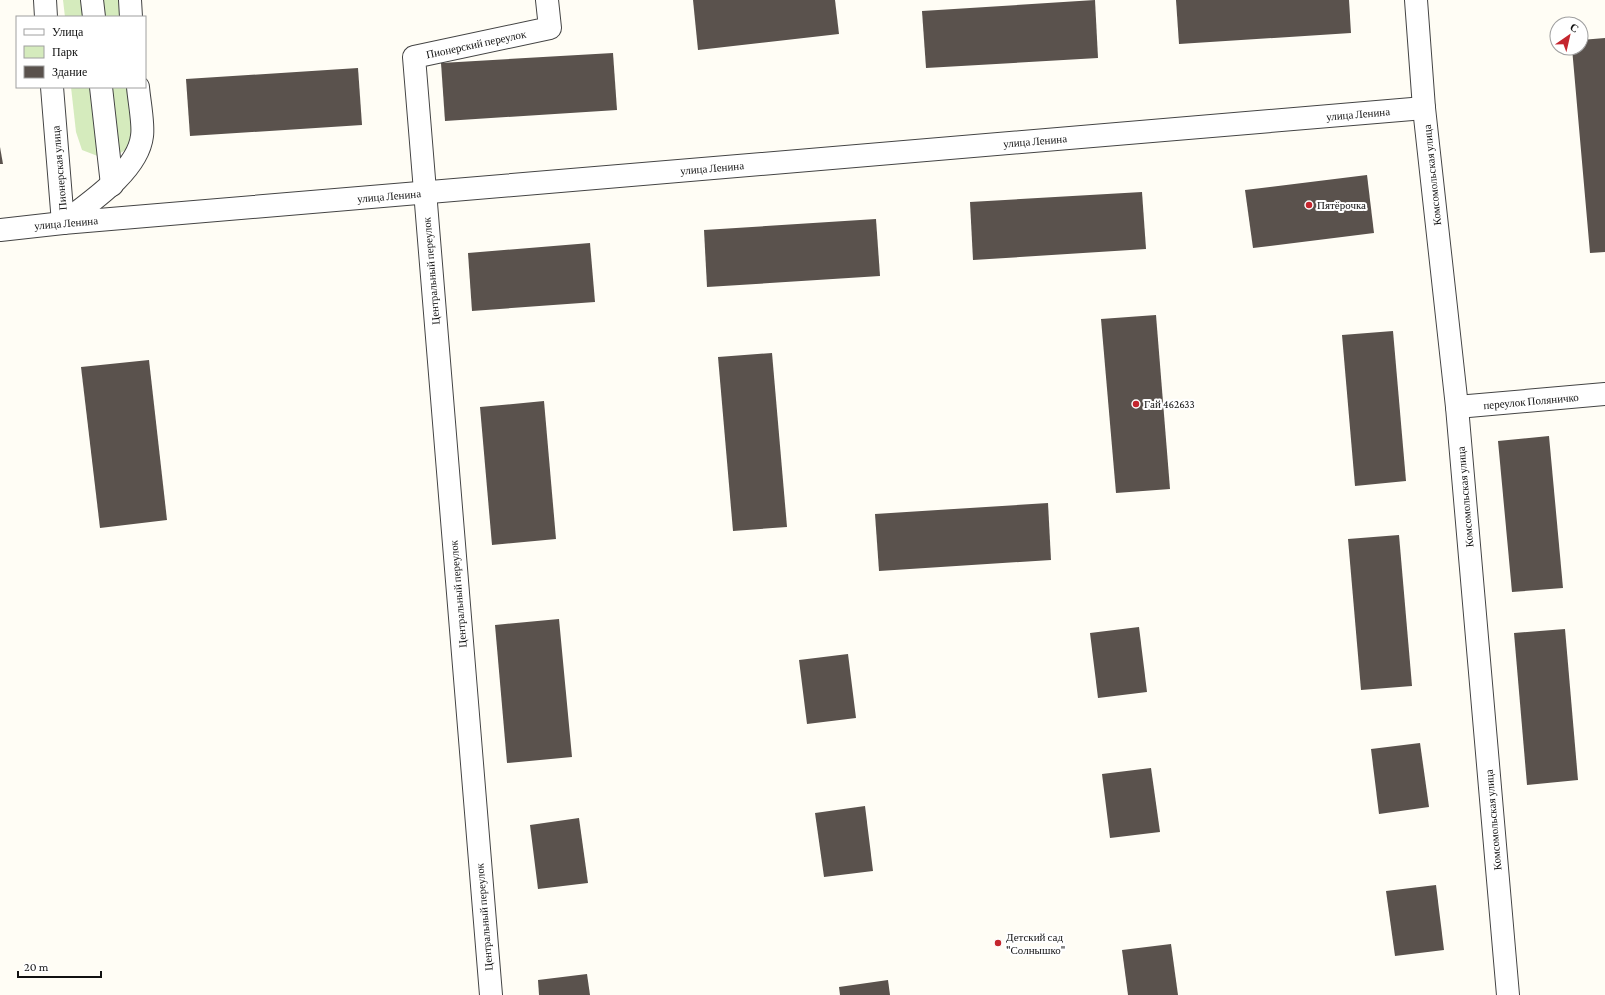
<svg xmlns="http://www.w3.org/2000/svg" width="1605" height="995" viewBox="0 0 1605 995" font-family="'Crimson Pro',serif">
<rect width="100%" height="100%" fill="#fffdf5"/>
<g fill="#d5ebbd">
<path d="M63 0H124L125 17H65Z"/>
<path d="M71 87H132L136 126 129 148 108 160 82 150 76 132Z"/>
</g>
<g fill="#5a524d">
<path d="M693 0H835L839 34 698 50Z"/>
<path d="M1095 0 1098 58 926 68 922 11Z"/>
<path d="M1176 0H1349L1351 33 1179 44Z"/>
<path d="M1605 38V252L1590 253 1572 48H1581V40Z"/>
<path d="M613 53 617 110 445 121 441 63Z"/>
<path d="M358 68 362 125 190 136 186 79Z"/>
<path d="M0 147 3 164H0Z"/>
<path d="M1367 175 1374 233 1253 248 1245 190Z"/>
<path d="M1142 192 1146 249 973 260 970 202Z"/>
<path d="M876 219 880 276 707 287 704 230Z"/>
<path d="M590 243 595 302 472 311 468 253Z"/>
<path d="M1156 315 1170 489 1116 493 1101 319Z"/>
<path d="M1393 331 1406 481 1355 486 1342 335Z"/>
<path d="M772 353 787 527 733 531 718 357Z"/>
<path d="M149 360 167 520 100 528 81 367Z"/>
<path d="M544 401 556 539 492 545 480 407Z"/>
<path d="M1549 436 1563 588 1512 592 1498 441Z"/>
<path d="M1048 503 1051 560 879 571 875 514Z"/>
<path d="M1399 535 1412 686 1361 690 1348 539Z"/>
<path d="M559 619 572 757 507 763 495 625Z"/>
<path d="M1139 627 1147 692 1098 698 1090 633Z"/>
<path d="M1565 629 1578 780 1527 785 1514 633Z"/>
<path d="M848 654 856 718 807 724 799 660Z"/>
<path d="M1420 743 1429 807 1379 814 1371 749Z"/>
<path d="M1151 768 1160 832 1110 838 1102 774Z"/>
<path d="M865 806 873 871 824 877 815 813Z"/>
<path d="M579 818 588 883 538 889 530 825Z"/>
<path d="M1436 885 1444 950 1395 956 1386 891Z"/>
<path d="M1171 944 1178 995H1128L1122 950Z"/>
<path d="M587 974 590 995H539L538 980Z"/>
<path d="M888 980 890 995H840L839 987Z"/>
</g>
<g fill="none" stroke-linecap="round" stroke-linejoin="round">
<g stroke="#444" stroke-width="24">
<g id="street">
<path d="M45 0 46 17"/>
<path d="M92 0 94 17"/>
<path d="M130 0 131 17"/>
<path d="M1416 0 1424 108 1457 407 1508 995"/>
<path d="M52 87 63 223"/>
<path d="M101 87 112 185"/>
<path d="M63 223C89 203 138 171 142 136 144 125 139 100 138 87"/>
<path d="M0 230 63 223 1424 108"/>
<path d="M1457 407 1605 394"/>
<path d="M491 995 414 57 550 28 547 0"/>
</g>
</g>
<use href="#street" stroke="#fff" stroke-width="22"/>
</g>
<g fill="#c4262e" stroke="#fff" stroke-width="1.5">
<circle cx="1309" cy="205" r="4"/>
<circle cx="1136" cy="404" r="4"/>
<circle cx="998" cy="943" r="4"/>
</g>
<g text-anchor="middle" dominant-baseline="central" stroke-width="4" stroke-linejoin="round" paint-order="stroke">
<g font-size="11" fill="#111" stroke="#fff">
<text transform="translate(476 44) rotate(-12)">Пионерский переулок</text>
<text transform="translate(1358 114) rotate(-5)">улица Ленина</text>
<text transform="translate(1035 141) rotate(-5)">улица Ленина</text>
<text transform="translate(59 168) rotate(-95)">Пионерская улица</text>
<text transform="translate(712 168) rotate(-5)">улица Ленина</text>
<text transform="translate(1432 175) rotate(-96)">Комсомольская улица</text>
<text transform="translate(389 196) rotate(-5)">улица Ленина</text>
<text transform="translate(66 223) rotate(-5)">улица Ленина</text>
<text transform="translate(431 271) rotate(-95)">Центральный переулок</text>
<text transform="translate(1531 401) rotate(-5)">переулок Поляничко</text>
<text transform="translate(1465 497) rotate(-95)">Комсомольская улица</text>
<text transform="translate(458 594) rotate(-95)">Центральный переулок</text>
<text transform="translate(1493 820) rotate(-95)">Комсомольская улица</text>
<text transform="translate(484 917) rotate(-95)">Центральный переулок</text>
</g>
<g font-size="11" fill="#111" stroke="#fff" text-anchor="start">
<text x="1317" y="205">Пятёрочка</text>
<text x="1144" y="404">Гай 462633</text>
<text x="1006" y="937">Детский сад<tspan x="1006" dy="13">"Солнышко"</tspan></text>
</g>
</g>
<rect x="16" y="16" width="130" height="72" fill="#ffffff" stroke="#a0a0a0"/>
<rect x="24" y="29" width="20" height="6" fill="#ffffff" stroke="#a0a0a0"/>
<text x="52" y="36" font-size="12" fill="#111111">Улица</text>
<rect x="24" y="46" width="20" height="12" fill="#d5ebbd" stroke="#a0a0a0"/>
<text x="52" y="56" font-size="12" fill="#111111">Парк</text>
<rect x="24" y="66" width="20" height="12" fill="#5a524d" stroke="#a0a0a0"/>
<text x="52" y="76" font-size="12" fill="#111111">Здание</text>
<g transform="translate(1569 36) rotate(34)"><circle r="19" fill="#ffffff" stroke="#a0a0a0"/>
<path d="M0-3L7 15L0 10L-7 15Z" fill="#c4262e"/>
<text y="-6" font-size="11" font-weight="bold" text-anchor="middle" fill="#111111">С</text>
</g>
<path d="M18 971v6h83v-6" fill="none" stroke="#111111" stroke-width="2"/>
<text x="24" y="971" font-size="12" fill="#111111" stroke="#ffffff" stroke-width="3" paint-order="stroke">20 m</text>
</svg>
